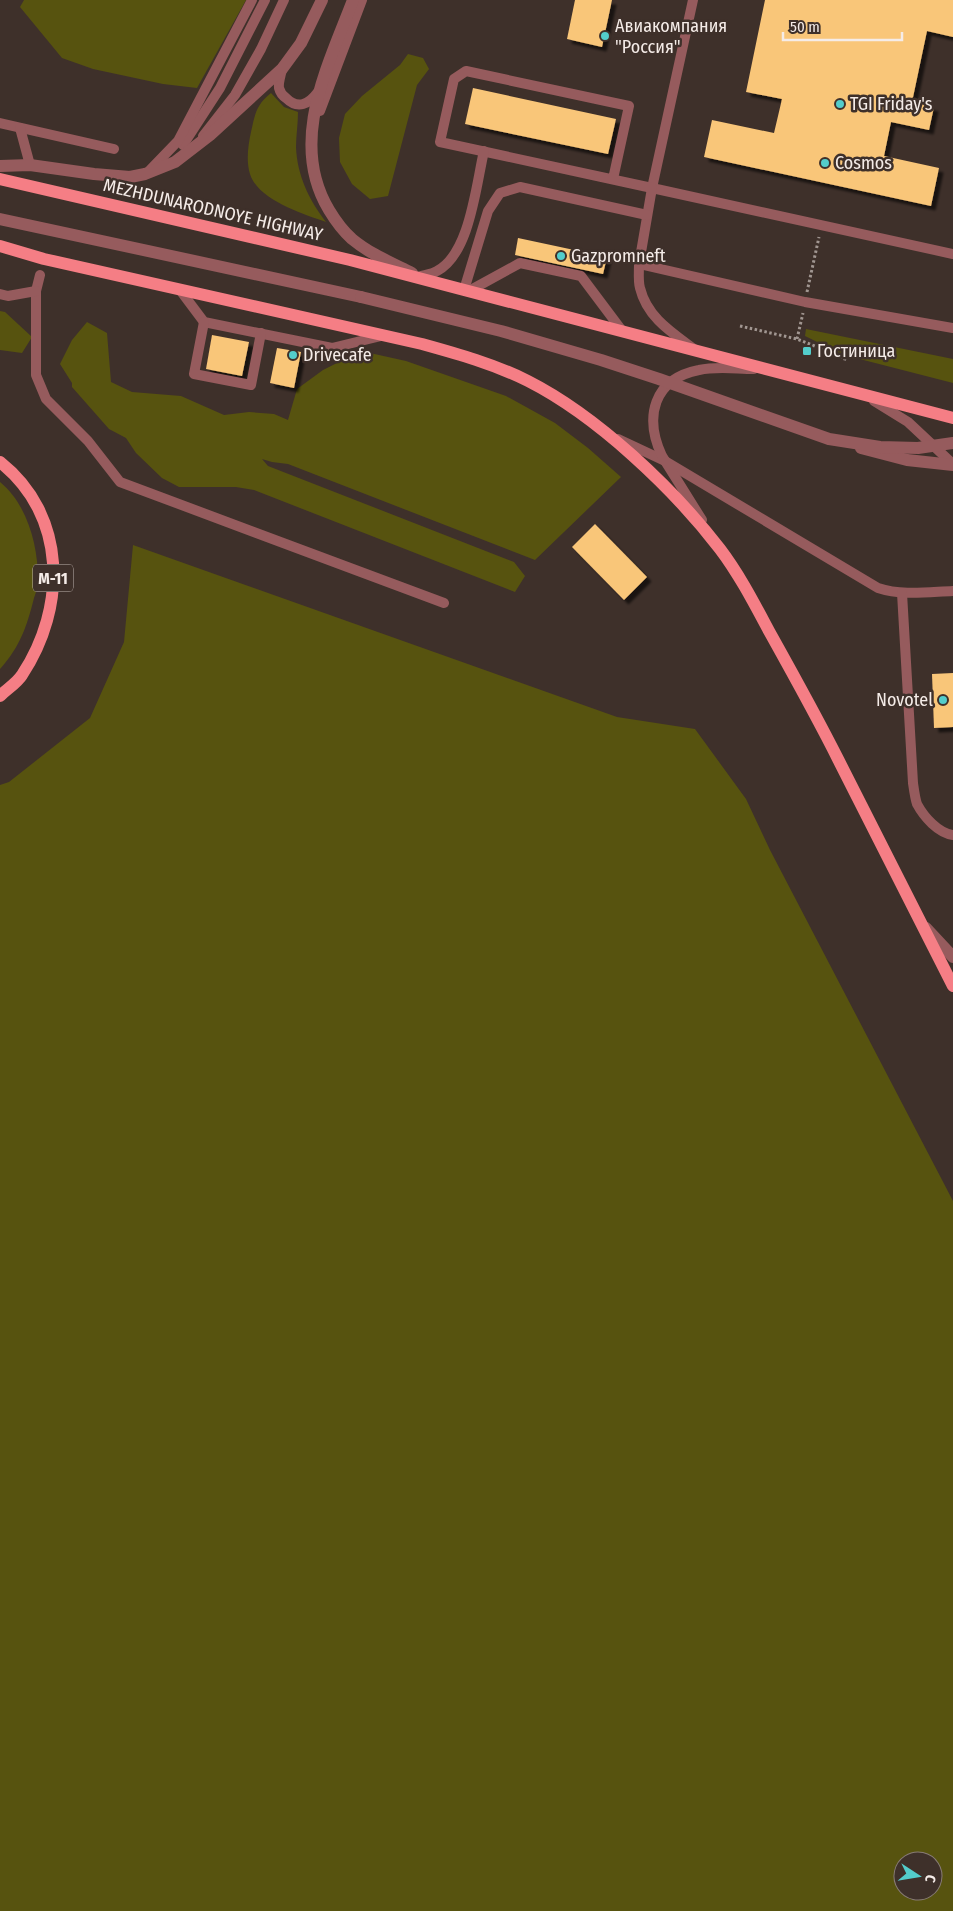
<svg xmlns="http://www.w3.org/2000/svg" width="953" height="1911" viewBox="0 0 953 1911" font-family="'Fira Sans Condensed',sans-serif">
<defs>
<filter id="shadow"><feDropShadow dx="4.5" dy="4.5" stdDeviation="1" flood-color="#0009"/></filter>
</defs>
<rect width="100%" height="100%" fill="#3e302a"/>
<g fill="#57530f" fill-rule="evenodd">
<path d="M24 0H246L197 88 163 84 93 69 62 58 20 7Z"/>
<path d="M408 54 423 58 429 69 417 85 388 196 370 199 352 184 340 162 339 138 345 114 362 96 400 65Z"/>
<path d="M271 93 284 107 298 112C298 124 296 136 296 147 297 175 309 200 326 222 303 214 258 200 250 174 246 161 248 146 251 132 255 114 256 105 271 93Z"/>
<path d="M0 311 5 312 32 337 22 353 0 350Z"/>
<path d="M87 322 107 333 111 382 132 392 181 396 224 415 249 412 274 414 288 420 297 389 323 370 349 357 370 353 406 361 506 396 555 423 588 448 621 477 535 560 288 464 272 462 262 459 268 466 514 562 525 576 515 592 254 490 236 487H179L162 478 136 453 126 438 109 429 72 387V383L60 364 72 340Z"/>
<path d="M806 329 953 359V383L844 355 805 336Z"/>
<path d="M0 482C27 504 38 545 38 579 39 585 36 592 34 598 27 626 20 647 0 669Z"/>
<path d="M133 545 617 717 695 729 746 799 770 850 953 1201V1911H0V785L9 782 90 718 124 642ZM903 1861H933V1891H903Z"/>
</g>
<g fill="#f9c679" filter="url(#shadow)">
<path d="M575 0H612L602 47 567 39Z"/>
<path d="M765 0H953V37L927 31 912 102 934 107 929 130 891 122 884 156 939 168 931 206 704 157 712 120 774 133 782 99 746 92Z"/>
<path d="M473 88 616 119 608 154 465 124Z"/>
<path d="M518 238 607 257 603 274 515 255Z"/>
<path d="M212 335 249 342 242 376 206 369Z"/>
<path d="M277 348 301 352 294 388 270 383Z"/>
<path d="M595 524 647 577 624 600 572 547Z"/>
<path d="M953 673V727L934 728 932 674Z"/>
</g>
<g fill="none" stroke-linecap="round" stroke-linejoin="round">
<g stroke="#a19691" stroke-width="3" stroke-dasharray="2.5 2.5" stroke-linecap="butt">
<path d="M807 292 819 237"/>
<path d="M740 326 797 339 845 358 844 362"/>
<path d="M797 339 803 313"/>
</g>
<g stroke="#965b5d" stroke-width="10">
<path d="M693 0 652 188 953 254"/>
<path d="M282 69C281 75 278 83 279 88 280 92 283 96 286 98 298 110 309 104 318 92"/>
<path d="M320 111 362 0"/>
<path d="M0 123 114 149"/>
<path d="M20 128 30 165"/>
<path d="M203 136 235 95 261 49 284 0"/>
<path d="M183 145 220 88 265 0"/>
<path d="M150 170 178 141 252 0"/>
<path d="M613 179 629 106 466 71 454 79 440 142 652 188 639 264 805 302 953 328"/>
<path d="M639 264C639 272 638 281 640 288 647 317 671 332 694 349"/>
<path d="M40 275 36 291V375L46 399 88 441 120 482 444 603"/>
<path d="M418 277C424 275 432 274 437 271 470 254 476 185 484 151"/>
<path d="M180 290 204 322 332 348 381 336"/>
<path d="M464 290 488 211 500 193 520 187 647 215"/>
<path d="M469 291 520 263 581 276 623 332"/>
<path d="M0 294 8 296 36 291"/>
<path d="M204 322 194 374 251 385 261 333"/>
<path d="M874 401 908 422 953 464"/>
<path d="M618 439 665 461 878 588C902 596 928 592 953 591"/>
<path d="M702 520 662 456C644 417 653 379 699 370 717 366 736 369 754 369"/>
<path d="M902 593 913 783C914 790 915 798 917 804 924 817 938 833 953 835"/>
</g>
<path stroke="#965b5d" stroke-width="12" d="M353 0C328 66 288 142 329 210 335 220 343 231 352 239 370 254 392 263 412 273"/>
<g stroke="#965b5d" stroke-width="12">
<path d="M0 166 30 165 94 174 130 177 145 174 175 162 210 135 282 69 301 43 322 0"/>
<path d="M0 219 361 297"/>
<path d="M861 448 907 460 953 465"/>
<path d="M926 928 953 957"/>
</g>
<g stroke="#f57e85" stroke-width="12">
<path d="M0 179 350 260 953 418"/>
<path d="M0 246 44 259 422 344C458 354 494 364 528 381 597 416 673 488 720 549 739 574 754 603 769 631 793 674 817 717 839 761 877 836 915 911 953 986"/>
<path d="M0 462C67 515 67 607 22 675 17 683 7 689 0 696"/>
</g>
<path stroke="#965b5d" stroke-width="12" d="M361 297 501 331 601 360 659 379 829 439 880 447 918 448 953 443"/>
</g>
<g fill="#53cdcb" stroke="#3e302a" stroke-width="2">
<circle cx="605" cy="36" r="5"/>
<circle cx="840" cy="104" r="5"/>
<circle cx="825" cy="163" r="5"/>
<circle cx="561" cy="256" r="5"/>
<rect x="802" y="346" width="10" height="10" rx="2.5"/>
<circle cx="293" cy="355" r="5"/>
<circle cx="943" cy="700" r="5"/>
</g>
<g text-anchor="middle" dominant-baseline="central" stroke-width="5" stroke-linejoin="round" paint-order="stroke">
<rect fill="#3e302a" stroke="#beb4af" stroke-width="1" x="33" y="564.5" width="40" height="27" rx="4"/>
<g font-size="16" font-weight="bold" fill="#f5ece8">
<text x="53" y="578">М-11</text>
</g>
<g font-size="18" fill="#f5ece8" stroke="#3e302a" text-anchor="start">
<text x="615" y="26">Авиакомпания<tspan x="615" dy="21">"Россия"</tspan></text>
<text x="850" y="104">TGI Friday's</text>
<text x="835" y="163">Cosmos</text>
<text x="571" y="256">Gazpromneft</text>
<text x="817" y="351">Гостиница</text>
<text x="303" y="355">Drivecafe</text>
<text x="933" y="700" text-anchor="end">Novotel</text>
</g>
<g font-size="18" fill="#f5ece8" stroke="#3e302a">
<text transform="translate(213 210) rotate(13)">MEZHDUNARODNOYE HIGHWAY</text>
</g>
</g>
<g transform="translate(918 1876) rotate(102)"><circle r="24" fill="#3e302a" stroke="#877b76"/>
<path d="M0-4L9 19L0 12L-9 19Z" fill="#53cdcb"/>
<text y="-8" font-size="14" font-weight="bold" text-anchor="middle" fill="#f5ece8">С</text>
</g>
<path d="M783 32v8h119v-8" fill="none" stroke="#f5ece8" stroke-width="2.5"/>
<text x="790" y="32" font-size="15" fill="#f5ece8" stroke="#3e302a" stroke-width="4" paint-order="stroke">50 m</text>
</svg>
